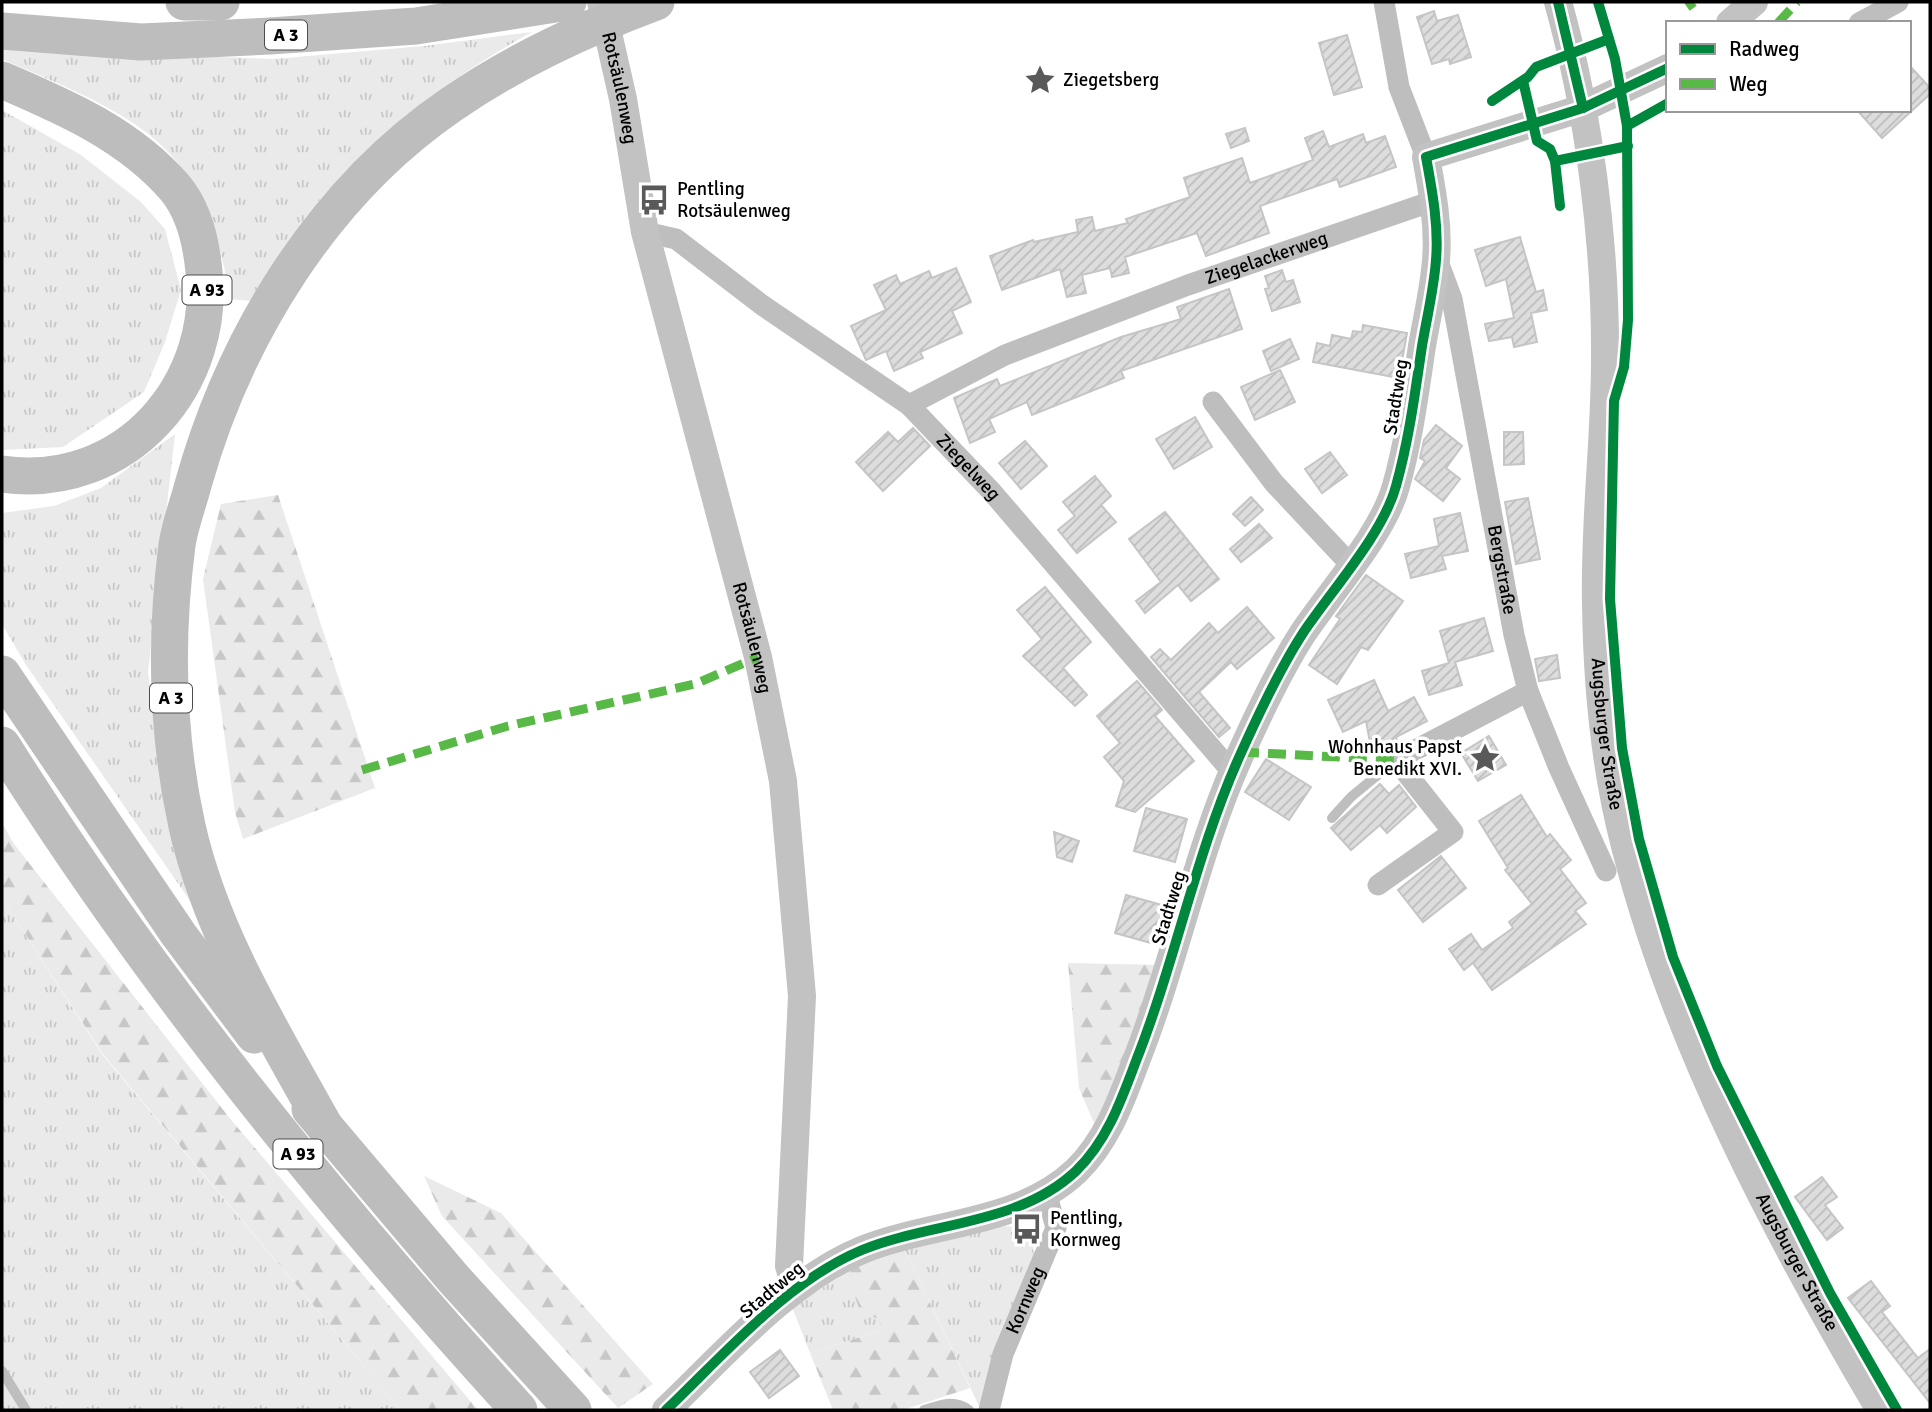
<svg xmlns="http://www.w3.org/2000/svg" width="1932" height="1412" viewBox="0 0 1932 1412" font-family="Signika,sans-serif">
<defs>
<pattern id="grass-tufts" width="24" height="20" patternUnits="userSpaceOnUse" patternTransform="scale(1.75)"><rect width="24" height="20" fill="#eaeaea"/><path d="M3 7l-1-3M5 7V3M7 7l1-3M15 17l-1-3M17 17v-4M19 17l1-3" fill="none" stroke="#c7c7c7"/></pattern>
<pattern id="forest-firs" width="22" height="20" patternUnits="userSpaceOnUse" patternTransform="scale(1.75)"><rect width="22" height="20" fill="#eaeaea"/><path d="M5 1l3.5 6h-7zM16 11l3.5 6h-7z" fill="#c7c7c7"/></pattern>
<pattern id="building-hatch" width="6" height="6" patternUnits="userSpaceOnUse" patternTransform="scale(1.75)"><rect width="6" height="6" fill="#ddd"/><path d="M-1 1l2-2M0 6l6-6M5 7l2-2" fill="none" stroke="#bcbcbc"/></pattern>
</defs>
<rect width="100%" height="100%" fill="#fff"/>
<g fill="url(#grass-tufts)">
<path d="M532 32C444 81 361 143 300 225 282 248 268 276 252 301L230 299C205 140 137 118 2 59V49L273 59 424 46Z"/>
<path d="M2 110 81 155 141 202 165 229 181 290 165 342 144 392 63 447 2 450Z"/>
<path d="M175 434 148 673 168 809 200 915 26 665 2 624V513L54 506 101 488Z"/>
<path d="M2 898 102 1054 401 1410H2Z"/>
<path d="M1003 1226 1021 1227 1033 1241 1034 1259 979 1406 905 1250Z"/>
<path d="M846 1273 862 1315 879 1318 883 1330 810 1353 792 1307Z"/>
</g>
<g fill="url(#forest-firs)">
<path d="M278 495 375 788 243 839 235 812 203 579 221 504Z"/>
<path d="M2 823 14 844 232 1121 478 1410H401L102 1053 2 898Z"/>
<path d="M1068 963 1161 965 1097 1130 1079 1088Z"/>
<path d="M424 1176 501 1213 653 1384 618 1408 442 1216Z"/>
<path d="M905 1250 970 1388 903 1410H833L810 1353 883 1330 878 1318 862 1316 846 1273 873 1258Z"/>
</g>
<g fill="url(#building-hatch)" stroke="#c5c5c5" stroke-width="2">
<path d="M1434 11 1437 21 1458 15 1471 57 1450 64 1449 59 1432 64 1417 17Z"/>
<path d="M1347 35 1362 87 1334 95 1319 43Z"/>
<path d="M1909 65 1930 88V94L1882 138 1857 110H1909Z"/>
<path d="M1245 128 1249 141 1231 148 1226 134Z"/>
<path d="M1323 131 1329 147 1363 134 1366 143 1385 136 1396 167 1340 187 1337 179 1260 206 1269 233 1206 256 1197 233 1125 257 1129 273 1112 277 1110 268 1082 275 1086 293 1067 297 1060 269 1002 290 990 256 1033 240 1034 242 1078 232 1076 220 1092 217 1095 231 1128 223 1126 219 1190 197 1184 178 1242 158 1250 183 1313 160 1305 138Z"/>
<path d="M1520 237 1536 292 1543 290 1547 310 1531 313 1537 342 1514 347 1512 337 1489 341 1485 324 1514 318 1506 279 1486 286 1475 250Z"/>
<path d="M956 268 971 302 952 311 962 333 920 352 923 358 894 371 886 351 866 360 851 326 886 310 874 285 896 275 900 284 929 271 932 278Z"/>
<path d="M1282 270 1286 282 1293 280 1300 302 1272 311 1265 289 1269 288 1265 276Z"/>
<path d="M1229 289 1242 329 1121 371 1124 378 1032 415 1027 402 989 419 995 432 970 443 954 398 997 379 1000 386 1121 337 1181 319 1177 307Z"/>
<path d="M1363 325 1407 333 1399 378 1313 362 1317 343 1330 346 1332 335 1351 339 1353 331 1362 332Z"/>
<path d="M1290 339 1299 359 1271 371 1263 351Z"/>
<path d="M1280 370 1295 402 1255 420 1241 387Z"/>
<path d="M1195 417 1212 447 1174 469 1156 439Z"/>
<path d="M1436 425 1462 446 1446 468 1460 479 1443 501 1415 479 1425 461 1420 458 1424 440Z"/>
<path d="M913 428 930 446 883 491 856 462 888 432 898 442Z"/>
<path d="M1504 432H1523L1524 464 1504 465Z"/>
<path d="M1025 441 1047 466 1021 489 999 463Z"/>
<path d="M1330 452 1347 475 1322 493 1305 469Z"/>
<path d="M1095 476 1111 496 1101 505 1116 522 1077 553 1058 530 1075 516 1063 502Z"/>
<path d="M1251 497 1263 510 1245 526 1233 514Z"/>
<path d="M1528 498 1540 559 1516 564 1505 502Z"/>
<path d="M1165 512 1219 579 1191 601 1178 585 1145 613 1136 601 1161 582 1129 539Z"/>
<path d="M1460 513 1468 551 1442 556 1446 569 1411 578 1405 554 1439 546 1434 519Z"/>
<path d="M1259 524 1272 538 1241 562 1230 549Z"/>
<path d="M1366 575 1403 601 1368 650 1361 647 1337 684 1309 665 1340 619 1336 616Z"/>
<path d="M1045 587 1091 642 1063 668 1087 695 1075 706 1023 656 1042 639 1017 610Z"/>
<path d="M1247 607 1274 638 1237 669 1231 662 1199 692 1230 728 1219 737 1151 657 1160 649 1171 660 1209 623 1218 633Z"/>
<path d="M1484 618 1493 651 1455 662 1462 685 1429 695 1422 671 1449 663 1440 631Z"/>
<path d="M1557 655 1560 678 1539 681 1535 659Z"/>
<path d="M1374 680 1388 711 1414 697 1427 721 1396 737 1398 744 1372 753 1366 721 1343 732 1328 700Z"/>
<path d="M1137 681 1162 710 1155 716 1194 761 1135 812 1116 806 1124 781 1104 757 1120 743 1097 716Z"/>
<path d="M1489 736 1506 765 1478 781 1461 753Z"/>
<path d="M1266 759 1311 787 1289 820 1245 792Z"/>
<path d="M1380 784 1389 794 1399 785 1416 807 1387 833 1380 825 1351 850 1331 828Z"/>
<path d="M1521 795 1547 837 1550 834 1571 860 1560 869 1586 903 1575 911 1586 924 1492 990 1473 963 1464 970 1449 949 1471 934 1482 950 1513 928 1509 922 1532 904 1505 870 1508 868 1479 821Z"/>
<path d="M1146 808 1187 819 1175 862 1134 851Z"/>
<path d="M1054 832 1079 841 1072 862 1057 857Z"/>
<path d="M1441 856 1466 888 1423 922 1398 890Z"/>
<path d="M1126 895 1169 907 1158 945 1115 933Z"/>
<path d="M1822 1177 1837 1197 1825 1205 1843 1228 1827 1240 1795 1197Z"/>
<path d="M1871 1281 1890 1306 1882 1312 1918 1358 1930 1349V1403L1848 1298Z"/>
<path d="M780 1350 799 1376 769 1398 750 1372Z"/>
</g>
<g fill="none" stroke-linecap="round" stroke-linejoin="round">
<g stroke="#bebebe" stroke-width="10">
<path d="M1332 818 1351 797 1396 760"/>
<path d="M2 1371 26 1410"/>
<path d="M924 1410C942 1405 953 1399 969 1410"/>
</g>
<g stroke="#bebebe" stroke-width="21">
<path d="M1384 2 1399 87 1426 157"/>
<path d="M1859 23 1898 2"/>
<path id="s1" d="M645 232 676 239 762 305 909 405 992 492 1233 773"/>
<path id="s2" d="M1437 259 1452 299 1514 635 1528 691 1559 768 1606 871"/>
<path d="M1213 402 1274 483 1351 565"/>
<path id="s3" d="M909 405 1005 355 1188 285 1433 201"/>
<path d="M1378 885 1453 832 1396 760 1528 691"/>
<path id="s4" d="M989 1410 1003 1354 1056 1228 1046 1192"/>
</g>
<g stroke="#c2c2c2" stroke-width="28">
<path id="s5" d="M601 2 623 99 645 232 758 657 783 781 802 996 789 1266 796 1288"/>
<path id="s6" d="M1558 2C1589 112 1606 245 1605 360 1605 441 1594 523 1596 604 1597 683 1605 769 1625 846 1675 1043 1777 1236 1880 1410"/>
<path d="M1730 23 1754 2"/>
<path d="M666 1410C724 1355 787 1281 862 1250 931 1222 1019 1225 1076 1171 1107 1141 1121 1101 1136 1061 1176 960 1196 852 1241 753 1259 713 1279 670 1303 633 1331 591 1383 534 1396 486 1409 440 1415 393 1422 346 1427 317 1434 288 1436 260 1439 226 1432 190 1426 157L1583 108 1668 68"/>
</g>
<g stroke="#bdbdbd" stroke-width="37">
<path d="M184 2H221"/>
<path d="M2 31 141 42 270 36 416 26 568 2"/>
<path d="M2 80C65 107 130 135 176 189 192 209 200 238 203 263 221 383 125 492 2 474"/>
<path d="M2 674 179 935 254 1035"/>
<path d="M2 745C150 981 331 1204 519 1410"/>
<path d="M310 1109 453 1278 573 1410"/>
<path d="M325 1127C272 1031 211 934 187 826 167 735 165 638 177 545 180 525 188 504 193 485 235 335 323 192 452 104 516 60 584 29 656 2"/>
</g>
<g stroke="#58b947" stroke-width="9" stroke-dasharray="18 9" stroke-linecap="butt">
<path d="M1687 7 1694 2"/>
<path d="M1778 23 1797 2"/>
<path d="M1241 752 1396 760"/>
<path d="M362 770 508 726 695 684 758 657"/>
</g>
<g stroke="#fff" stroke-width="15">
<g id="cycleway">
<path d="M1558 2 1583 108"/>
<path d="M1598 2 1615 59 1627 126 1668 103"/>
<path d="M1523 81 1537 141 1550 149 1555 161"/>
<path d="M1492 101 1528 77 1536 67 1609 39"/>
<path d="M1627 126 1628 320 1624 367 1614 401 1610 599 1622 748 1639 839 1673 957 1717 1066 1830 1293 1897 1410"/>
<path d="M1560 206 1555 161 1628 146"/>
<path d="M666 1410C724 1355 787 1281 862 1250 931 1222 1019 1225 1076 1171 1107 1141 1121 1101 1136 1061 1176 960 1196 852 1241 753 1259 713 1279 670 1303 633 1331 591 1383 534 1396 486 1409 440 1415 393 1422 346 1427 317 1434 288 1436 260 1439 226 1432 190 1426 157L1583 108 1668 68"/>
</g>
</g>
<use href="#cycleway" stroke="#00873e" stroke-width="10"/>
</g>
<defs>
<g id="sight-bare" transform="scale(2.415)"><path d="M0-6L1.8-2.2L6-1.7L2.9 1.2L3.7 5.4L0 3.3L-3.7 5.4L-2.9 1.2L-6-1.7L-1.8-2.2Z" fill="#595959" stroke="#fff" stroke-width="2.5" paint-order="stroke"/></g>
<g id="bus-bare" transform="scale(2.415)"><path d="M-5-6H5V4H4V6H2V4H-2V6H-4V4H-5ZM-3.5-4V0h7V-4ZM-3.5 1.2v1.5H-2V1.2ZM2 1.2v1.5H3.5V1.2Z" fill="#595959" stroke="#fff" stroke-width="2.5" paint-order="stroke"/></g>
</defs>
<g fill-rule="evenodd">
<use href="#sight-bare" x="1040" y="80"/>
<use href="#bus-bare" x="654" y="200"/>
<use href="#sight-bare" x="1485" y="758"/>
<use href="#bus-bare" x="1027" y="1229"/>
</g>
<g text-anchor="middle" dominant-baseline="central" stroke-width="7" stroke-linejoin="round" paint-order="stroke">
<g fill="#fff" stroke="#4c4c4c" stroke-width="2">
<rect x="265" y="20.5" width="42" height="29" rx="5"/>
<rect x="182.5" y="275.5" width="49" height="29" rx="5"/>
<rect x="150" y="683.5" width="42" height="29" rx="5"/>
<rect x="273.5" y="1139.5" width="49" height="29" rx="5"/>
</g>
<g font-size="18" font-weight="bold" fill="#000">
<text x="286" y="35">A 3</text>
<text x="207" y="290">A 93</text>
<text x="171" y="698">A 3</text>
<text x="298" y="1154">A 93</text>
</g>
<g font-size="19" fill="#000" stroke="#fff" text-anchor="start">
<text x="1063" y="80">Ziegetsberg</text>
<text x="677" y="189">Pentling<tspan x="677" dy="22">Rotsäulenweg</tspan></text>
<text x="1462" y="747" text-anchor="end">Wohnhaus Papst<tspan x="1462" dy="22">Benedikt XVI.</tspan></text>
<text x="1050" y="1218">Pentling,<tspan x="1050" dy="22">Kornweg</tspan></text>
</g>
<g font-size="19" fill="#000" stroke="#fff">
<text stroke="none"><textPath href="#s5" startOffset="88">Rotsäulenweg</textPath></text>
<text stroke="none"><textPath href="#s3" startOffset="387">Ziegelackerweg</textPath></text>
<text transform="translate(1396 397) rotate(-81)">Stadtweg</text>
<text stroke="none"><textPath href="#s1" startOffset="404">Ziegelweg</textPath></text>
<text stroke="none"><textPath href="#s2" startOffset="318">Bergstraße</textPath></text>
<text stroke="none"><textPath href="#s5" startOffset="654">Rotsäulenweg</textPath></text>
<text stroke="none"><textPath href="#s6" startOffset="737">Augsburger Straße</textPath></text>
<text transform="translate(1169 908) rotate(-73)">Stadtweg</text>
<text stroke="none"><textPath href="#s6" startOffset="1302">Augsburger Straße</textPath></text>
<text transform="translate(772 1290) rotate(-40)">Stadtweg</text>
<text stroke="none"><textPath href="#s4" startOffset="116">Kornweg</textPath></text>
</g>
</g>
<rect width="1932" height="1412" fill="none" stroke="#000000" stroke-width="7"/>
<rect x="1666" y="21" width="245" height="91" fill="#ffffff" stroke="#999999" stroke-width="2"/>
<rect x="1680" y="44" width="35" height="10" fill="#00873e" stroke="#999999" stroke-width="2"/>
<text x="1729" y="56" font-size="21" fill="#000000">Radweg</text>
<rect x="1680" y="79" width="35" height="10" fill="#58b947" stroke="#999999" stroke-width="2"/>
<text x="1729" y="91" font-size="21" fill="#000000">Weg</text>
</svg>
